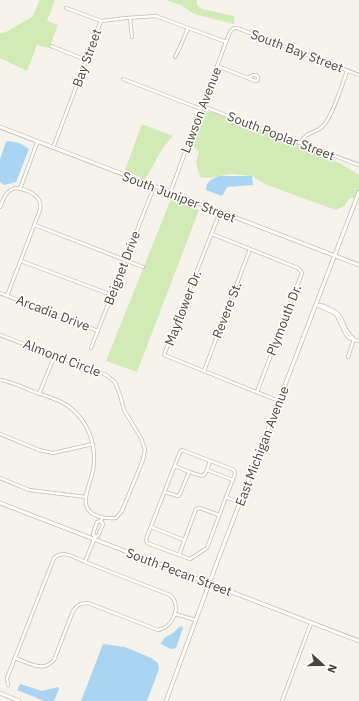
<svg xmlns="http://www.w3.org/2000/svg" width="359" height="701" viewBox="0 0 359 701" font-family="'IBM Plex Sans',sans-serif">
<rect width="100%" height="100%" fill="#f6f3ec"/>
<g fill="#d2eab5">
<path d="M40 0H55L47 21 58 25 49 48 37 45 27 71 0 58V33H4L32 17Z"/>
<path d="M166 0H197V5L202 9 234 16V24L194 14 181 5Z"/>
<path d="M204 111 231 114 268 129 341 164 359 175V188L355 198H350L344 206 336 210 267 185 252 176 232 174 207 178 200 177 196 163 199 152 186 138Z"/>
<path d="M142 124 173 136 162 149 145 180 125 170Z"/>
<path d="M171 199 199 210 137 372 106 361Z"/>
</g>
<g fill="#a9d4f2">
<path d="M8 141 19 143 29 149 16 182 4 185 0 182V159L6 142Z"/>
<path d="M219 176H252L253 185 227 187 222 196 206 190C206 181 212 179 219 176Z"/>
<path d="M182 626 183 628 176 648 171 649 161 644 164 638 173 633 179 627Z"/>
<path d="M103 644 125 647 151 658 158 663 159 669 147 701H81Z"/>
<path d="M20 684 42 691 58 687 59 689 54 701H44L17 690Z"/>
</g>
<g fill="none" stroke-linecap="round" stroke-linejoin="round">
<g stroke="#c2bbae" stroke-width="4">
<g id="minor">
<path d="M66 8 101 21"/>
<path d="M130 18 132 37"/>
<path d="M51 46 86 60"/>
<path d="M175 57 180 47 188 28"/>
<path d="M217 66 248 78"/>
<path d="M253 75H256L258 77V80L255 81 248 78Z"/>
<path d="M123 79 201 109"/>
<path d="M202 106 359 165"/>
<path d="M300 143C308 130 315 134 323 126 333 116 342 85 347 71"/>
<path d="M53 148 101 21 126 18 156 16 226 42"/>
<path d="M20 189 37 143"/>
<path d="M170 193 226 42 230 32 234 28H237L359 75"/>
<path d="M0 207C4 198 6 190 16 188 29 190 43 196 40 210L7 296"/>
<path d="M220 212 164 355 279 401"/>
<path d="M35 225 143 267"/>
<path d="M212 234 298 268 302 273 257 392"/>
<path d="M21 261 112 295"/>
<path d="M0 293 98 331"/>
<path d="M317 305 336 314 346 335 349 338 359 341"/>
<path d="M319 305C322 305 325 306 328 308 348 316 338 325 353 338"/>
<path d="M0 335 106 375 115 382 120 395 124 410 141 438 145 450 143 460 122 511 116 518C106 519 88 517 86 504 84 491 94 476 94 462 95 443 88 423 73 410 62 400 45 396 32 391 22 387 10 381 0 380"/>
<path d="M91 348 154 187"/>
<path d="M348 357 354 339"/>
<path d="M204 371 250 249"/>
<path d="M39 394 55 355"/>
<path d="M0 434 39 450 53 453 93 444"/>
<path d="M210 461 207 470 233 480"/>
<path d="M175 466 189 472"/>
<path d="M0 478 29 490 86 497"/>
<path d="M165 492 178 496 180 494 189 472 202 476 205 474 207 470"/>
<path d="M226 497 235 474 234 470 182 450 180 452 146 539 147 543 190 559 207 548 226 497 240 503"/>
<path d="M151 527 184 540"/>
<path d="M95 537 98 536 103 524 101 521"/>
<path d="M179 555 196 509 200 508 219 515"/>
<path d="M175 614 196 620"/>
<path d="M15 658C29 663 43 673 54 660L73 611C77 605 80 603 88 603L158 630C174 627 182 605 170 595L85 562"/>
<path d="M8 685 7 678 54 558C63 549 75 558 85 562L95 537 93 534 97 522 101 521 102 518"/>
<path d="M282 701 311 623"/>
</g>
</g>
<g stroke="#c2bbae" stroke-width="4.5">
<g id="tertiary">
<path d="M0 127 359 265"/>
<path d="M0 503 359 641"/>
<path d="M0 693 19 701"/>
<path d="M166 701 219 557 359 192"/>
</g>
</g>
<use href="#minor" stroke="#fff" stroke-width="2.5"/>
<use href="#tertiary" stroke="#fff" stroke-width="3"/>
</g>
<g text-anchor="middle" dominant-baseline="central" stroke-width="3" stroke-linejoin="round" paint-order="stroke">
<g font-size="13" fill="#4b4439" stroke="#fff">
<text transform="translate(297 51) rotate(21)">South Bay Street</text>
<text transform="translate(87 58) rotate(-70)">Bay Street</text>
<text transform="translate(201 110) rotate(-69)">Lawson Avenue</text>
<text transform="translate(281 136) rotate(21)">South Poplar Street</text>
<text transform="translate(179 197) rotate(21)">South Juniper Street</text>
<text transform="translate(122 268) rotate(-69)">Beignet Drive</text>
<text transform="translate(183 308) rotate(-69)">Mayflower Dr.</text>
<text transform="translate(227 310) rotate(-69)">Revere St.</text>
<text transform="translate(53 313) rotate(21)">Arcadia Drive</text>
<text transform="translate(284 320) rotate(-69)">Plymouth Dr.</text>
<text transform="translate(62 358) rotate(21)">Almond Circle</text>
<text transform="translate(262 446) rotate(-69)">East Michigan Avenue</text>
<text transform="translate(179 572) rotate(21)">South Pecan Street</text>
</g>
</g>
<g transform="translate(323 665) rotate(111)" stroke="#ffffff" stroke-width="3" paint-order="stroke">
<path d="M0-3L7 15L0 10L-7 15Z" fill="#4b4439"/>
<text y="-6" font-size="11" font-weight="bold" text-anchor="middle" fill="#4b4439">N</text>
</g>
</svg>
